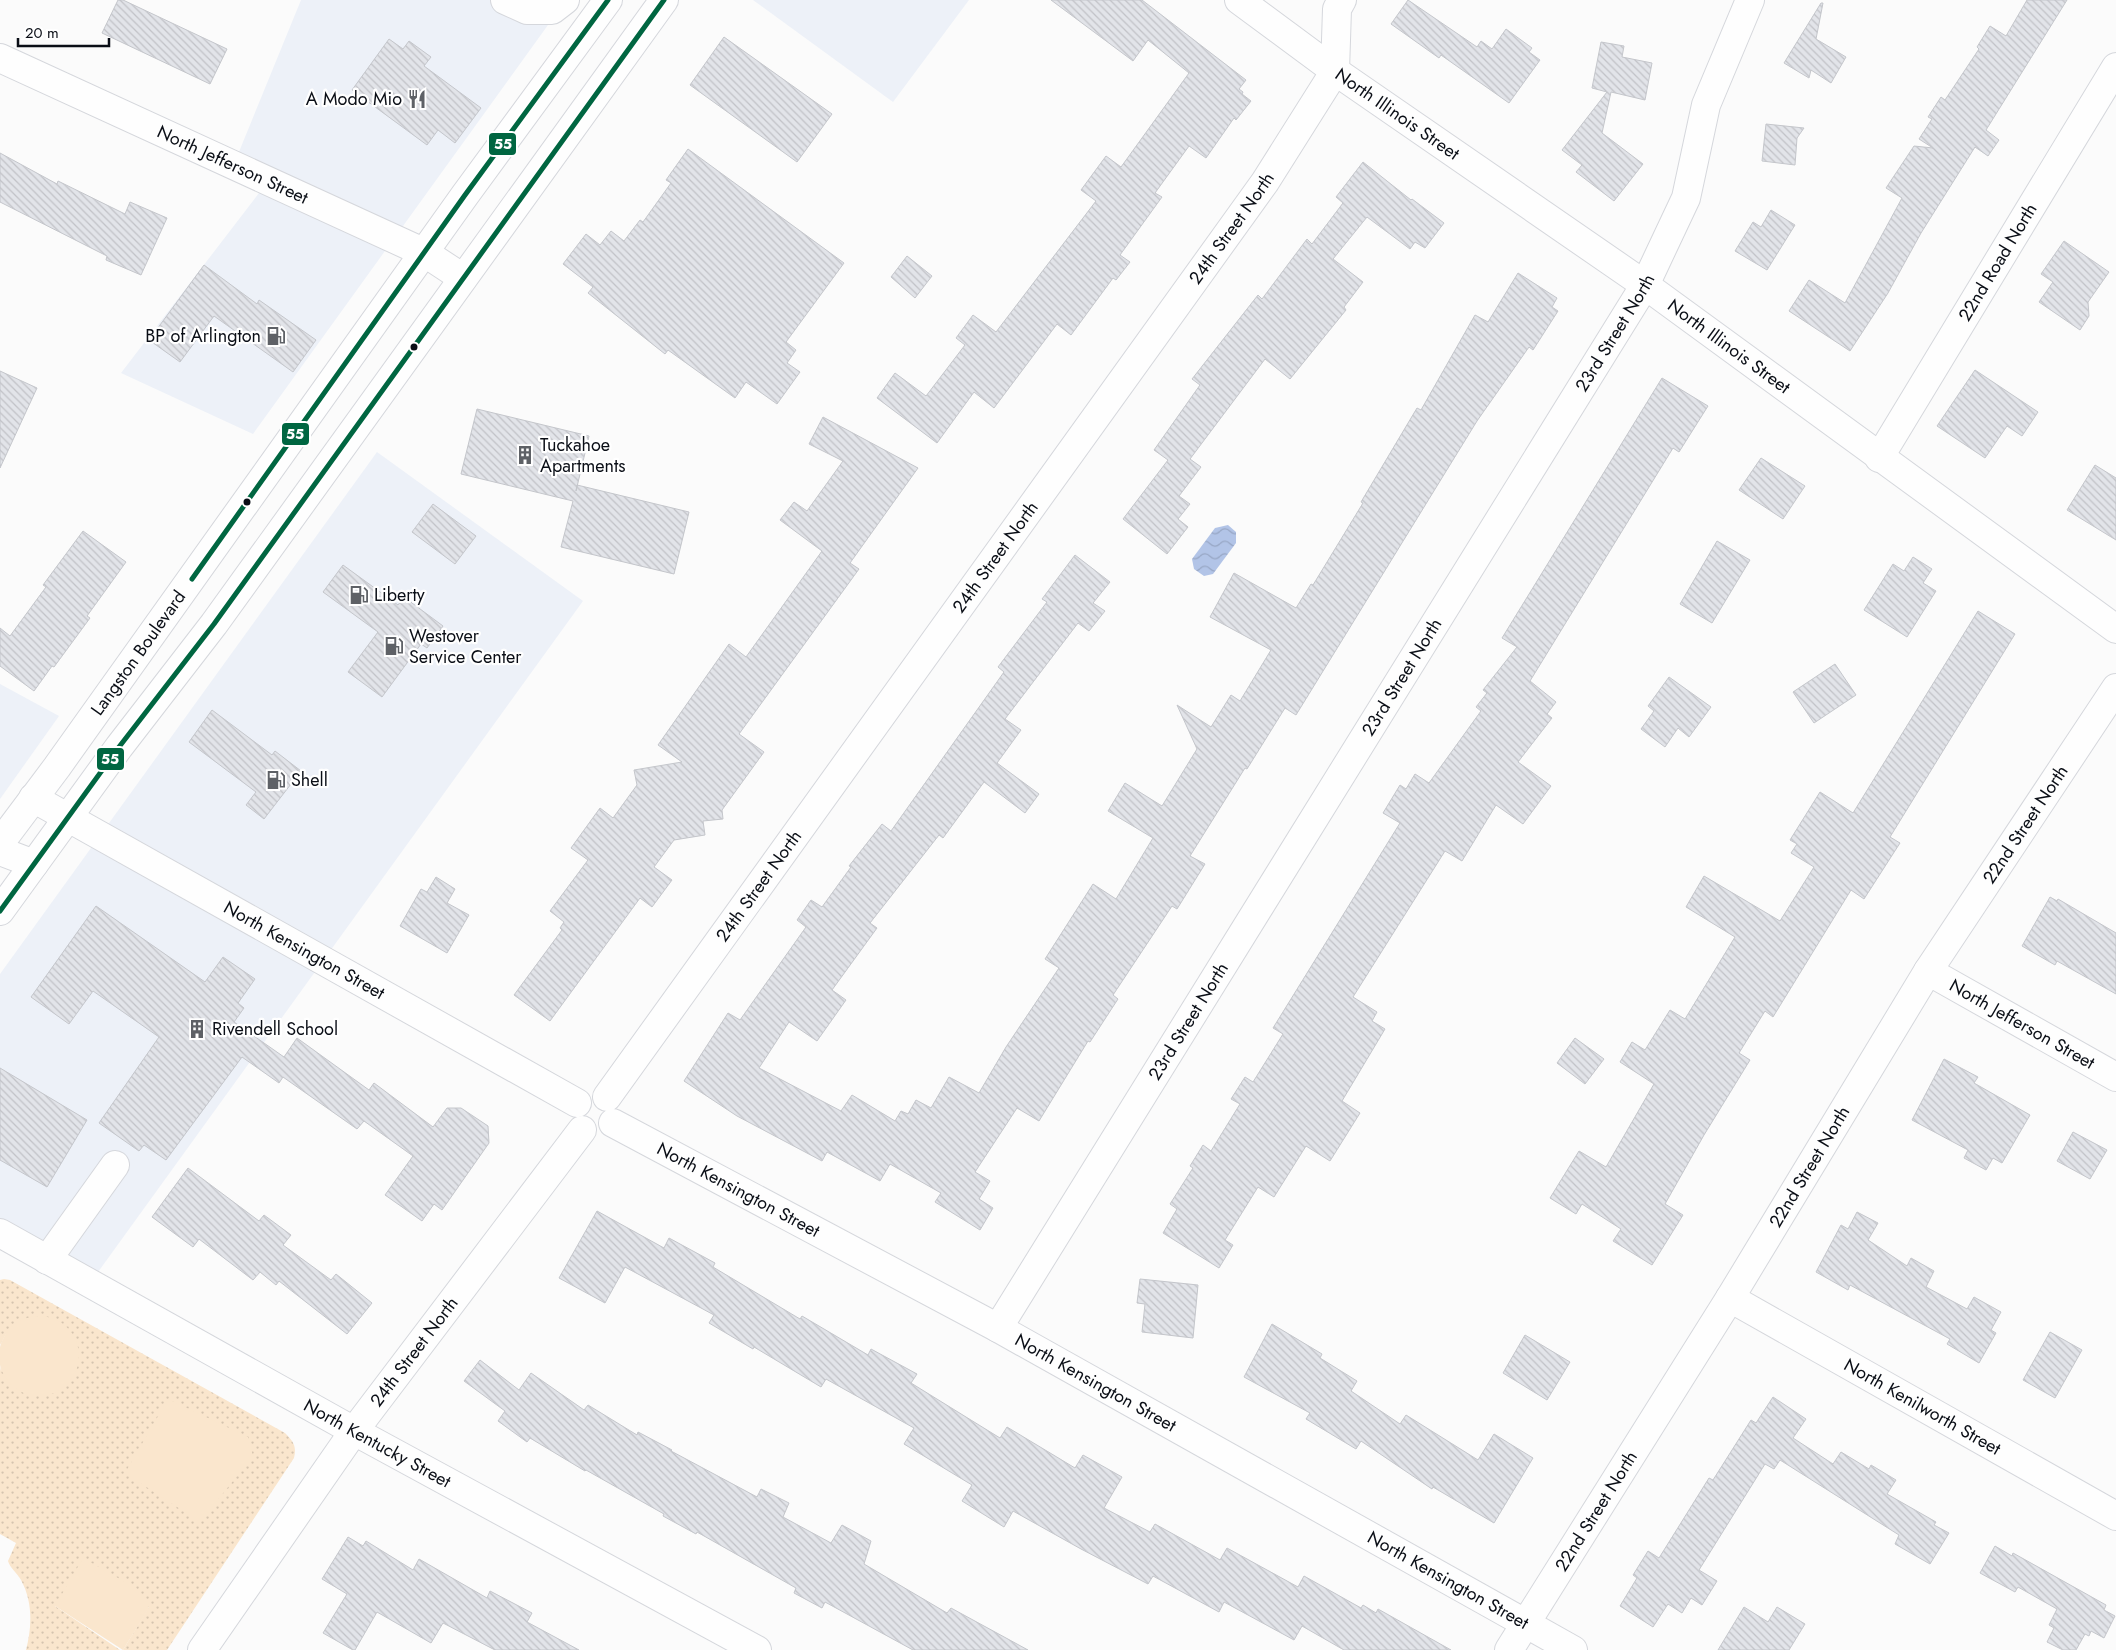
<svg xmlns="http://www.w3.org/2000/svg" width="2116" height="1650" viewBox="0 0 2116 1650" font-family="Jost,sans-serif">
<defs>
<pattern id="grass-dots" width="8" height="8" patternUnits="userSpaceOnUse" patternTransform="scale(1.25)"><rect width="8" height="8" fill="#fae6cd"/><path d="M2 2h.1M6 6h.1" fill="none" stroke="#d5c4af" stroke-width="1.8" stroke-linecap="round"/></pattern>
<pattern id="water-waves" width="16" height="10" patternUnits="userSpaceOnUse" patternTransform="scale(1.25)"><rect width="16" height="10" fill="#b2c4e7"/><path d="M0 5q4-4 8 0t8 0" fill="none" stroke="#98a7c5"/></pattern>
<pattern id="building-back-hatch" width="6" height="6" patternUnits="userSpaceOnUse" patternTransform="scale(1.25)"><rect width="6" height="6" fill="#e2e4e9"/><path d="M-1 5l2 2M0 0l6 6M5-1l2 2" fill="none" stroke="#c1c2c7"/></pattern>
</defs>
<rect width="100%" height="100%" fill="#fbfbfb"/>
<g fill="#edf1f8">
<path d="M301 0H566L253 434 121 373 269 180 234 164Z"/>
<path d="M753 0H969L893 102Z"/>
<path d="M377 452 583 601 93 1279 0 1227V974Z"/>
<path d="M0 684 59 716 0 799Z"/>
</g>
<path fill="url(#grass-dots)" d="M4 1279 10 1280 285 1433C293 1441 297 1446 294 1458L167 1650H123L149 1607 55 1606 120 1650H26C32 1627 33 1602 21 1580 17 1573 10 1568 8 1561L16 1543 0 1534V1365L1 1371 6 1334 0 1345V1280Z"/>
<g fill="#fae6cd">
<circle cx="39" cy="1356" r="40"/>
<path d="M168 1399 248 1437 253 1456 200 1522 125 1473Z"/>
<path d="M83 1558 139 1590 149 1608 123 1650 55 1606Z"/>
</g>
<path fill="url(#water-waves)" d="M1228 525 1236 532V543L1213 574 1204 576 1194 569 1192 559 1215 528Z"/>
<g fill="url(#building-back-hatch)" stroke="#c4c6cb">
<path d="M118 0H123L227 49 210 84 102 33Z"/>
<path d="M1051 0H1142L1246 80 1239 89 1243 92 1242 94 1251 101 1236 120 1234 118 1206 158 1189 146 1155 193 1162 197 1120 255 1130 262 1116 280 1113 278 1071 335 1057 324 994 408 974 392 937 443 877 398 895 373 926 396 965 345 956 338 973 315 996 332 1096 201 1081 190 1106 156 1121 167 1189 73 1148 40 1133 61Z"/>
<path d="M1408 0 1477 47 1481 41 1492 49 1506 29 1532 48 1529 52 1540 60 1509 103 1441 55 1439 58 1391 24Z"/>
<path d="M2027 0H2067L1986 130 1999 140 1988 156 1975 147 1921 233 1888 293 1850 351 1789 311 1809 280 1845 303 1902 198 1886 188 1914 146 1933 148 1919 139 1932 119 1928 117 1941 97 1945 100 1979 49 1977 47 1990 26 2006 36Z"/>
<path d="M1821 3H1823L1816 39 1846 57 1831 83 1811 70 1809 78 1784 63Z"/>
<path d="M724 37 832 114 797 162 690 85Z"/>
<path d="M389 39 403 49 409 41 431 57 424 66 481 108 455 143 438 130 427 145 352 90Z"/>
<path d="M1601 42 1624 46 1622 57 1652 63 1645 100 1611 92 1602 133 1643 164 1614 201 1576 172 1582 165 1562 150 1607 92 1592 88Z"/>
<path d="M1766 124 1804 128 1797 138 1795 165 1762 161Z"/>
<path d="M688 149 844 263 786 342 796 350 787 363 800 372 777 404 746 382 735 398 668 350 665 354 588 293 593 287 563 264 586 234 600 245 611 231 624 241 640 220 643 222 671 183 666 180Z"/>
<path d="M0 153 57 184 58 181 125 214 130 202 167 218 141 275 106 260 107 256 0 202Z"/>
<path d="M1363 162 1411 200 1412 199 1444 223 1425 248 1415 242 1410 249 1367 217 1333 259 1363 282 1344 307 1346 310 1290 379 1265 359 1190 459 1201 467 1179 496 1190 504 1178 519 1188 527 1167 554 1123 519 1168 460 1154 450 1200 385 1192 379 1258 295 1262 299 1307 239 1312 244 1343 203 1336 197Z"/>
<path d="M1771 210 1795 225 1767 270 1735 251 1753 222 1761 227Z"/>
<path d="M2064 241 2109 272 2088 302 2089 316 2080 330 2039 302 2053 282 2041 274Z"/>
<path d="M907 256 932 276 915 298 891 277Z"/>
<path d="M204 265 257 304 259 300 316 340 293 372 214 316 180 362 149 340Z"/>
<path d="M1518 273 1557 298 1552 307 1558 311 1533 350 1529 347 1477 421 1296 715 1285 708 1247 769 1245 768 1190 856 1205 864 1177 909 1172 906 1113 995 1118 999 1090 1042 1088 1041 1039 1121 1017 1108 975 1172 990 1181 979 1199 993 1208 980 1230 935 1202 941 1193 890 1164 880 1181 827 1152 822 1161 737 1116 684 1081 728 1013 740 1020 806 927 797 920 811 900 822 907 851 867 849 866 882 824 891 831 1004 672 998 667 1047 602 1042 599 1075 555 1110 582 1093 603 1105 611 1089 631 1078 623 1005 719 1021 730 997 763 1039 794 1025 813 984 782 943 838 939 835 870 923 877 928 832 990 846 1000 817 1041 789 1022 759 1068 841 1111 852 1095 895 1121 901 1111 908 1114 916 1100 931 1108 949 1077 979 1093 1006 1047 1059 968 1045 959 1093 884 1116 899 1153 838 1108 811 1125 783 1162 806 1197 749 1177 705 1211 727 1231 695 1240 701 1271 650 1210 617 1234 573 1296 608 1311 584 1313 585 1363 503 1361 502 1417 408 1421 410 1475 315 1488 322Z"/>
<path d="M1975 370 2038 412 2022 436 2007 426 1985 458 1937 426Z"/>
<path d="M0 371 37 388 0 468Z"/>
<path d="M1662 378 1708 406 1679 452 1673 448 1530 681 1556 702 1547 714 1552 718 1518 762 1551 786 1523 824 1496 805 1462 861 1445 851 1353 997 1377 1012 1372 1021 1385 1029 1342 1101 1360 1113 1330 1161 1306 1146 1274 1197 1258 1187 1225 1240 1233 1245 1219 1268 1163 1233 1177 1209 1170 1204 1193 1168 1190 1166 1203 1145 1211 1151 1240 1104 1231 1099 1245 1077 1253 1082 1283 1034 1273 1028 1400 823 1383 813 1400 785 1406 789 1415 774 1429 783 1481 711 1476 707 1487 693 1483 690 1517 647 1502 638Z"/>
<path d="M477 409 589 436 576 491 577 485 689 512 674 574 561 547 573 501 461 474Z"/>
<path d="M823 417 918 468 850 563 859 569 739 734 764 752 722 810 723 819 703 821 705 835 674 840 654 867 672 880 652 907 640 898 550 1021 514 995 562 930 560 928 564 922 550 911 588 860 571 848 600 808 613 818 637 785 634 770 682 762 658 745 729 644 746 657 822 551 780 520 794 502 807 511 843 461 809 444Z"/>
<path d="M1761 458 1805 486 1783 519 1739 490Z"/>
<path d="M2095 465 2116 478V540L2067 510Z"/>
<path d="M433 504 476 536 455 564 412 532Z"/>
<path d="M83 531 126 562 87 616 90 618 54 667 52 666 34 691 0 666V628L10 636 46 587 43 585Z"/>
<path d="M1717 541 1750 560 1712 623 1680 604Z"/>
<path d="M1913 557 1932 569 1923 583 1936 591 1907 637 1864 610 1893 564 1904 571Z"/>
<path d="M343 565 398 605 404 597 443 626 427 648 421 644 382 697 348 672 378 632 323 592Z"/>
<path d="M1978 611 2015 634 1890 837 1900 843 1864 899 1851 890 1773 1017 1765 1011 1739 1053 1750 1060 1704 1135 1665 1204 1683 1215 1652 1265 1613 1241 1621 1229 1582 1204 1576 1214 1550 1198 1579 1151 1606 1167 1654 1084 1620 1062 1632 1042 1645 1050 1670 1010 1685 1019 1735 937 1686 907 1704 876 1780 921 1814 867 1791 853 1797 844 1790 840 1820 792 1853 813Z"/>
<path d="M1835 664 1856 695 1814 723 1793 692Z"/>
<path d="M1669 677 1711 707 1689 737 1678 728 1665 747 1641 729 1654 711 1648 706Z"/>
<path d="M212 710 272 755 275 751 301 771 264 819 246 805 256 792 189 742Z"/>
<path d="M436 877 455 889 447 903 469 915 447 953 400 926 421 889 427 892Z"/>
<path d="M2050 897 2057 901 2058 899 2116 933V994L2057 961 2055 965 2022 946Z"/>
<path d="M96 906 205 982 223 957 255 979 238 1003 244 1008 234 1022 284 1057 297 1038 369 1090 374 1083 433 1127 447 1108H461L488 1126 489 1143 442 1210 434 1204 422 1221 385 1195 413 1156 364 1121 357 1129 283 1077 279 1083 242 1057 166 1160 144 1145 139 1151 99 1123 159 1037 93 991 69 1024 31 997Z"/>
<path d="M1575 1038 1604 1059 1585 1084 1557 1063Z"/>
<path d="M1944 1059 1978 1077 1974 1083 2030 1115 2002 1163 1993 1158 1986 1170 1964 1158 1968 1150 1912 1120Z"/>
<path d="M0 1068 87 1120 47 1187 0 1160Z"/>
<path d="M2073 1132 2107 1150 2090 1179 2057 1161Z"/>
<path d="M188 1168 259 1221 264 1215 291 1235 283 1245 331 1280 336 1274 372 1303 347 1334 279 1281 276 1285 260 1272 253 1280 199 1239 193 1247 152 1217Z"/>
<path d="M597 1211 664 1248 669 1238 715 1263 713 1267 800 1319 802 1316 868 1355 871 1349 917 1374 911 1383 1000 1438 1007 1427 1075 1468 1083 1455 1122 1477 1104 1508 1150 1532 1155 1524 1220 1560 1227 1548 1298 1587 1304 1576 1361 1608 1363 1605 1376 1613 1378 1609 1451 1650H1344L1302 1626 1294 1640 1224 1602 1219 1612 1153 1576 1148 1584 1081 1549 1013 1511 1004 1527 962 1501 972 1485 904 1444 914 1428 826 1379 821 1387 754 1347 753 1349 709 1323 714 1315 625 1267 605 1303 559 1278Z"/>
<path d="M1857 1212 1878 1223 1868 1240 1907 1266 1911 1258 1934 1271 1926 1287 1967 1309 1974 1297 2001 1312 1991 1330 1996 1333 1979 1363 1947 1344 1950 1339 1850 1285 1848 1290 1816 1272 1841 1225 1848 1229Z"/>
<path d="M1140 1279 1198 1285 1193 1338 1142 1332 1145 1304 1137 1303Z"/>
<path d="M1272 1324 1322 1354 1320 1358 1357 1381 1351 1391 1400 1424 1406 1415 1478 1460 1494 1434 1533 1458 1494 1523 1433 1487 1432 1489 1361 1441 1356 1449 1306 1419 1310 1413 1244 1377Z"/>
<path d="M2050 1332 2082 1350 2055 1398 2023 1380Z"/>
<path d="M1525 1335 1570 1362 1547 1400 1503 1373Z"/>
<path d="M480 1360 519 1390 531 1373 584 1410 588 1405 637 1435 638 1432 672 1450 671 1451 757 1497 761 1489 789 1503 783 1517 831 1543 842 1525 871 1541 864 1564 947 1613 951 1608 1028 1650H913L825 1602 822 1608 794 1593 796 1588 697 1532 696 1534 663 1516 664 1514 586 1470 585 1471 530 1438 527 1442 498 1421 505 1411 464 1381Z"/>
<path d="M1773 1397 1806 1419 1793 1438 1833 1464 1841 1452 1869 1469 1871 1465 1896 1480 1887 1494 1936 1522 1934 1525 1949 1533 1930 1564 1895 1544 1899 1535 1780 1460 1774 1469 1765 1464 1699 1570 1717 1581 1702 1605 1691 1598 1682 1613 1668 1604 1653 1627 1620 1606 1637 1578 1633 1575 1648 1551 1659 1558 1709 1478 1713 1480 1751 1420 1756 1423Z"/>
<path d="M348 1537 363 1546 366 1541 413 1570 419 1559 487 1598 490 1591 532 1613 527 1622 579 1650H495L443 1623 431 1643 377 1612 355 1650H353L323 1633 347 1594 322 1579Z"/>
<path d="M1995 1546 2012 1556 2013 1553 2106 1605 2104 1610 2115 1616 2104 1638 2091 1631 2089 1636 2085 1634 2076 1650H2063L2047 1642 2054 1628 2049 1625 2057 1609 2018 1587 2015 1592 1980 1573Z"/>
<path d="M1744 1607 1768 1622 1777 1607 1805 1624 1789 1650H1718Z"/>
</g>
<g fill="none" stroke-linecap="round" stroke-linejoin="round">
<g stroke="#d5d7dc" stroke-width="30">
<g id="minor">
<path d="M505 0 527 10H552L565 0"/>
<path id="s1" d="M1239 0 1335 71 1645 285 2116 629"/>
<path id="s2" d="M0 58 425 253 463 278"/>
<path id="s3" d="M1879 458 2116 67"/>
<path id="s4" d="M33 798 577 1103"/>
<path d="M0 851 34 864"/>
<path id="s5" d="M1928 971 2116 1077"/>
<path id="s6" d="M607 1097 1265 182 1335 71 1337 9 1342 0"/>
<path id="s7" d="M613 1123 998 1328 1573 1650"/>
<path id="s8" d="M0 1233 354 1431 757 1650"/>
<path d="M47 1260 115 1165"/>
<path id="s9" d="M1730 1298 2116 1516"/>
<path id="s10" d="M998 1328 1645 285 1686 198 1706 105 1750 0"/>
<path id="s11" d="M202 1650 354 1431 582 1130"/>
<path id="s12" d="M1509 1650 1730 1298 1928 971 2116 688"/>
</g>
</g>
<g stroke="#d5d7dc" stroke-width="30">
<g id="major">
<path id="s13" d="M0 843 57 767 465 195 608 0"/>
<path d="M0 911 119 747 214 624 664 0"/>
</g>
</g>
<use href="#minor" stroke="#fefefe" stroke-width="28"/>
<use href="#major" stroke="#fefefe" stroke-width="28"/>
<g stroke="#fff" stroke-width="9">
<g id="bus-1">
<path d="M192 579 465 195 608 0"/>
<path d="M0 911 119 747 214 624 664 0"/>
</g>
</g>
<use href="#bus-1" stroke="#006641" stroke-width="5"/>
</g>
<defs>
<g id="restaurant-bare" transform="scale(1.5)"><path d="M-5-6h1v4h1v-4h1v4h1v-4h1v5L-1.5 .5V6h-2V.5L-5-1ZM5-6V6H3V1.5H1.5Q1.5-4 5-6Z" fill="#5e6166" stroke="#fff" stroke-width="2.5" paint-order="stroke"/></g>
<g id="fuel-bare" transform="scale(1.5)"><path d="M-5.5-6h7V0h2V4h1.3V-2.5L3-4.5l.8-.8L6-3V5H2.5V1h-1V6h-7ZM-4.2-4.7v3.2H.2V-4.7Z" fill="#5e6166" stroke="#fff" stroke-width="2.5" paint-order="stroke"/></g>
<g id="building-bare" transform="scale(1.5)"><path d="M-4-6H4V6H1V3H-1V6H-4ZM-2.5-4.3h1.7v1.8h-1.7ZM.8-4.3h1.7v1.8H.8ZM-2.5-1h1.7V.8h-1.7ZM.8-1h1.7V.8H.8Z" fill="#5e6166" stroke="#fff" stroke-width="2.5" paint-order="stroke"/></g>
</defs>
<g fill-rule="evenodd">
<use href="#restaurant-bare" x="417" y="99"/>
<use href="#fuel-bare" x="276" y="336"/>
<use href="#building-bare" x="525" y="455"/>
<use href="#fuel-bare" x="359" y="595"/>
<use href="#fuel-bare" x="394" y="646"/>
<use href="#fuel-bare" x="276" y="780"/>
<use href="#building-bare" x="197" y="1029"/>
</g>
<g fill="#0a0e16" stroke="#fff" stroke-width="2">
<circle cx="414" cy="347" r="4.5"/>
<circle cx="247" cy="502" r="4.5"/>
</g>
<g text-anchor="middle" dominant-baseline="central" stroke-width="4.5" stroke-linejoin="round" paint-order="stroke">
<g font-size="18" fill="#0a0e16" stroke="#fff" text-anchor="start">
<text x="402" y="99" text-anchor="end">A Modo Mio</text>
<text x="261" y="336" text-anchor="end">BP of Arlington</text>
<text x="540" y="445">Tuckahoe<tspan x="540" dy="21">Apartments</tspan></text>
<text x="374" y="595">Liberty</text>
<text x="409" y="636">Westover<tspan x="409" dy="21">Service Center</tspan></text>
<text x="291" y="780">Shell</text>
<text x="212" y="1029">Rivendell School</text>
</g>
<g font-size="18" fill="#0a0e16" stroke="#fff">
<text stroke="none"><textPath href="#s1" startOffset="195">North Illinois Street</textPath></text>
<text stroke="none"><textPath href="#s2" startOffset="256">North Jefferson Street</textPath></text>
<text stroke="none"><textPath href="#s6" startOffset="1070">24th Street North</textPath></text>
<text stroke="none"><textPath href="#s3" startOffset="229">22nd Road North</textPath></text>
<text stroke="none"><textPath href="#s10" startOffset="1171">23rd Street North</textPath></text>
<text stroke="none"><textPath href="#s1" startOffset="600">North Illinois Street</textPath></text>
<text stroke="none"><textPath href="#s6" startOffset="665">24th Street North</textPath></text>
<text stroke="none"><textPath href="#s13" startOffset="235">Langston Boulevard</textPath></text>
<text stroke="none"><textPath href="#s10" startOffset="766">23rd Street North</textPath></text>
<text stroke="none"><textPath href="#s12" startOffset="974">22nd Street North</textPath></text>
<text stroke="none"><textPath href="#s6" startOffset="260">24th Street North</textPath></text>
<text stroke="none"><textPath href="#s4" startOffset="311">North Kensington Street</textPath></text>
<text stroke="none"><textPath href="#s10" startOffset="361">23rd Street North</textPath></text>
<text stroke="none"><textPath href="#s5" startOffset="108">North Jefferson Street</textPath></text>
<text stroke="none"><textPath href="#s12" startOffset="569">22nd Street North</textPath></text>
<text stroke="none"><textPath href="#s7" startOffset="142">North Kensington Street</textPath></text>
<text stroke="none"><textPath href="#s11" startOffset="366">24th Street North</textPath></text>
<text stroke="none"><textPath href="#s7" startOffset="548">North Kensington Street</textPath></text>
<text stroke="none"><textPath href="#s9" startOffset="221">North Kenilworth Street</textPath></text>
<text stroke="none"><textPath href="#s8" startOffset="432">North Kentucky Street</textPath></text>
<text stroke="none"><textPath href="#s12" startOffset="164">22nd Street North</textPath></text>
<text stroke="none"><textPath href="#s7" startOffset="952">North Kensington Street</textPath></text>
</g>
</g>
<g stroke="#fff" stroke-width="2">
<rect x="488" y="132" width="29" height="24" rx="5" fill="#006641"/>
<rect x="281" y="422" width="29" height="24" rx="5" fill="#006641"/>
<rect x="96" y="747" width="29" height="24" rx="5" fill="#006641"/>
</g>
<g font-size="14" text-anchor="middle" font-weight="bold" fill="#fff">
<text x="503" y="149">55</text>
<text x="295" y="439">55</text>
<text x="110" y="764">55</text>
</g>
<path d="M18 38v8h91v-8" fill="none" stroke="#0a0e16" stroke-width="2.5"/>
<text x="25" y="38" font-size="15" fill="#0a0e16" stroke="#ffffff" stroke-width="4" paint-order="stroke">20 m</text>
</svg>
